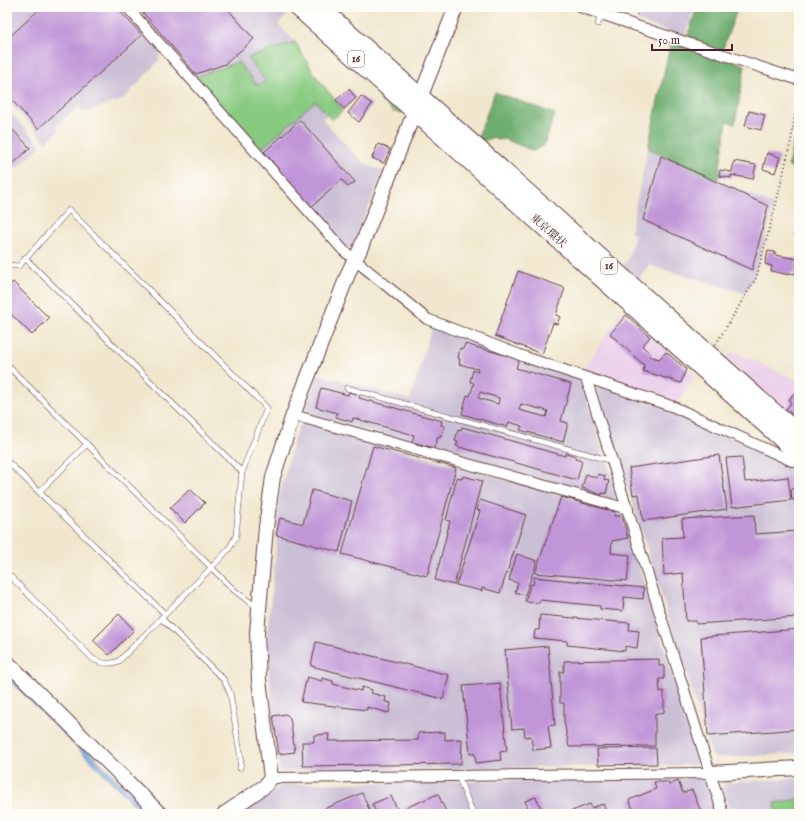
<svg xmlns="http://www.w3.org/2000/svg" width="806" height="821" viewBox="0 0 806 821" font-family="'IM FELL English','Noto Serif JP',serif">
<rect width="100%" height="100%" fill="#fdfcf7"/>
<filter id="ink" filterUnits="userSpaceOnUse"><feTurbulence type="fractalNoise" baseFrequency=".025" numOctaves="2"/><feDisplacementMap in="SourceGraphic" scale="8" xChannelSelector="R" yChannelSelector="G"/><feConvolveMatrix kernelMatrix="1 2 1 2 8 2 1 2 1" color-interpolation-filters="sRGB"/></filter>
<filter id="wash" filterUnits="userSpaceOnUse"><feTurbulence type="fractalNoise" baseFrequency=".012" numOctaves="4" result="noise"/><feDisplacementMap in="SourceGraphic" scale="16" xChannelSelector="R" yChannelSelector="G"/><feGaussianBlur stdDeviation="0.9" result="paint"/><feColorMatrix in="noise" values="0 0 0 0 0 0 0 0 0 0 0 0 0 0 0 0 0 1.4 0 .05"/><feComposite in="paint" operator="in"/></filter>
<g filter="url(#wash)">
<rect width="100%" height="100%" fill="#f1e7ce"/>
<g fill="#ecd1ea">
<path d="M623 311 696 376 676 405 581 373Z"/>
<path d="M733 351 799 381V422L726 358Z"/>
</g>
<g fill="#cbbfd5">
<path d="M7 7H120L160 53 159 60 124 99 83 113 79 106 56 126 59 131 46 142 7 99Z"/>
<path d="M133 7H282L289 13 278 24 295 42 248 58 266 82 257 85 195 77Z"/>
<path d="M644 7H695L684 37 638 21Z"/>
<path d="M315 101 327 115 322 119 358 158 369 166 383 171 352 247 346 248 259 151Z"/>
<path d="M7 109 41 146 7 177Z"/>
<path d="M648 148 774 205 754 278 745 293 649 265 639 279 623 266 628 260 635 235 630 232Z"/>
<path d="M432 325 580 379 617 496 613 500 309 414 305 408 318 374 410 400Z"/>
<path d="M601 386 669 409 799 469V753L716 758 712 755 597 390Z"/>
<path d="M304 423 619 511 623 515 699 759 695 765 280 771 269 701H272L269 675 267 637 277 539 275 538 280 494 291 450 299 426Z"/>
<path d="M698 778 708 785 717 814H240L284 784Z"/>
<path d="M799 778V814H730L722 788 725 783Z"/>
</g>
<g fill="#89ca81" stroke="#6a7456">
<path d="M295 42 315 75 343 110 332 120 315 101 259 151 195 77 238 62 257 85 266 82 248 58Z"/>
<path d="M384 93 403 111V113L394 112 379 99Z"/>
<path d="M799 799V814H777L775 803Z"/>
</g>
<g fill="#6eae6f" stroke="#5c664d">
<path d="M697 7H738L722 51 687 38Z"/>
<path d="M671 40 745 65 735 124 727 121 718 180 648 148Z"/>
<path d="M495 92 555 114 544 145 533 151 505 139 496 140 494 137 483 141 478 137Z"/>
<path d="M793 142 799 144V170L788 166Z"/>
</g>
<path fill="#6ba0d8" stroke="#5a6082" d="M7 670 152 814H144L7 678Z"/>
<g id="blocks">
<g fill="#c196d8" fill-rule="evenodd">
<path d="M42 7H116L142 35 38 129 7 95V39Z"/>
<path d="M138 7H226L254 39 225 64 196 74Z"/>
<path d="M349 89 356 98 344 109 336 100Z"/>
<path d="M361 96 372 104 359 122 348 113Z"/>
<path d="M749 111 765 115 761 130 745 126Z"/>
<path d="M300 120 355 182 348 187 342 180 311 207 264 152Z"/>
<path d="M7 124 30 148 7 170Z"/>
<path d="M378 144 390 149 384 163 372 158Z"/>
<path d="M767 153 780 157 775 173 763 169Z"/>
<path d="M661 156 768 206 752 270 643 220Z"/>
<path d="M734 161 756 165 753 179 731 175V178L719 176 720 170 732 172Z"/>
<path d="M799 225V237L795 236Z"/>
<path d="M768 251 775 252V255L798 259 795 274 790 273V275L771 271 772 266 765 264Z"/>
<path d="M518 271 565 288 556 315 560 317 557 324 553 323 542 354 495 336Z"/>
<path d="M13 282 49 318 32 335 7 310V288Z"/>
<path d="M626 315 650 337 642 346 651 354 649 356 659 359 666 352 686 369 681 383 643 371 644 365 610 334Z"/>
<path d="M465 344 519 359 516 368 571 384 561 421 568 423 563 442 520 430 522 426 509 422 507 427 462 414 467 395 470 396 474 383 470 382 473 370 477 372 478 369 459 364 460 359 458 358 460 348 463 349ZM480 392 499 398 498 404 478 398ZM521 404 548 411 546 417 519 410Z"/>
<path d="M321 388 348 395 349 392 360 395 359 398 442 421 441 425 445 426 441 437H438L434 448 412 442 414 435 353 418 352 422 336 417 337 413 316 407Z"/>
<path d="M794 393 798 396 799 394V420L786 409 791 403 789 400Z"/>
<path d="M462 427 565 456 566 453 576 456 575 459 582 461 577 480 456 446 458 442 455 441 458 430 461 431Z"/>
<path d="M373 446 456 468 427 576 342 554Z"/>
<path d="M719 455 727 509 643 521 639 494 633 495 629 468Z"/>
<path d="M742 457 745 482 788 477 791 500 732 507 726 458Z"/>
<path d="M586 474 597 478 598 474 605 476 604 480 609 481 606 494 602 493V495L582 488Z"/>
<path d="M463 476 482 481 454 585 435 580 450 521 446 520 457 477 462 479Z"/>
<path d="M799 488V499L792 500 791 489Z"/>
<path d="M190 489 205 503 185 523 170 508Z"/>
<path d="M312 490 352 501 339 552 276 535 280 518 303 524Z"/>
<path d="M561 497 615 512 614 516H622L628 538 612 541 611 553 630 555 627 581 535 573Z"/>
<path d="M480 500 526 515 500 593 482 588V591L456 585 480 511 477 510Z"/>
<path d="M754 515 755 534 799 531V617L696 624V621H686L683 573 664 575 662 538 683 537 682 519Z"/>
<path d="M517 554 537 561 525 595 515 592 518 583 509 580Z"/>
<path d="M534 577 644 588 643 599 624 597 623 611 600 609V606L540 600 539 603 531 602V603L525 601 531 584 533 585Z"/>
<path d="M119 614 134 630 109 655 93 640Z"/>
<path d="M540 615 630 623 629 630 639 631 637 648 625 646V651L567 645V641L534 638 535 630H539Z"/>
<path d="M799 629V729L708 736 701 637Z"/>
<path d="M316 642 449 675 443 699 311 666Z"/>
<path d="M548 646 555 725 548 726 551 748 533 750 531 736 525 737 524 728 512 729 505 650Z"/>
<path d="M659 659V666H664V679H659L660 692 664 691V712L655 715V746L569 747 564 721V703H560V672H564V661Z"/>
<path d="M307 677 322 681V678L333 681V684L361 691 362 687 372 690 371 693 386 697 385 702 391 703 389 713 367 707V710L301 702Z"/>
<path d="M500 683 507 751 500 752 501 760 476 763 475 754H470L463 686Z"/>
<path d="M286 714 290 718 295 752 279 754 273 716Z"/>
<path d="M445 732V740L462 739 461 764 303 766 302 742H314V735L329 734 328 741 418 740V733Z"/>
<path d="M656 748 657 764 598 765 597 749Z"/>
<path d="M678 781 683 793 692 790 702 814H635L629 800 656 789 654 782H668L669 785Z"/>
<path d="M362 793 371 814H318L317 812Z"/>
<path d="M438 794 447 814H377L372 804 391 796 398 811Z"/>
<path d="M536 797 543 814H531L525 801Z"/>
<path d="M590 804 592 808 603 804 607 814H564Z"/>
</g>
</g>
</g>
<g filter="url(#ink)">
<use href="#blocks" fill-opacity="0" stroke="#633d43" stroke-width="1"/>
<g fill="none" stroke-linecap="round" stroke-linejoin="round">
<g stroke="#633d43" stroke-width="6">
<g id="lane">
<path d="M598 24 605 7"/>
<path d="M25 258 242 472"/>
<path d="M7 265 19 266 69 210 267 408 242 472 236 536 229 549 211 568 119 661C110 665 102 664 93 659L7 573"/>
<path d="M7 365 235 591 258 608"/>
<path d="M347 388 612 461"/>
<path d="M7 461 165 614"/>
<path d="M39 492 87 444"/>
<path d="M161 618 224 680 230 693 241 759 240 768"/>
<path d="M458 776 473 814"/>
</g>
</g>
<g stroke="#633d43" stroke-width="12">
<g id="street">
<path d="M127 7 343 250 427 319 525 357 674 407 792 461 799 460"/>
<path d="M580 7 799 80"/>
<path d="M586 378 723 814"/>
<path d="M293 415 628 509"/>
<path d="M271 778 710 773"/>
</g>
</g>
<g stroke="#633d43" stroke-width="16">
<g id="secondary">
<path d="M7 662 160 814"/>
<path d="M710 773 799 768"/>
<path d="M224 814 265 786 271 778 259 680 257 633 266 527 273 477 293 415 350 269 359 252 456 7"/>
</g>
</g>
<g stroke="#633d43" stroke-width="20">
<g id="highway">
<path d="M298 7 799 454"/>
<path d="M319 7 799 435"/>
</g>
</g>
<g stroke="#633d43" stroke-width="2" stroke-dasharray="1 3" stroke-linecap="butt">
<path d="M637 15 640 7"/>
<path d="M716 344 756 278 776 204 791 141 799 89"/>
</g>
<use href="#lane" stroke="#fff" stroke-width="5"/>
<use href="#street" stroke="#fff" stroke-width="10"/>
<use href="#secondary" stroke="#fff" stroke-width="14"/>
<use href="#highway" stroke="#fff" stroke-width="18"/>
</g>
</g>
<g text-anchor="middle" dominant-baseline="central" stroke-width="3" stroke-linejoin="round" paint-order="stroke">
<g fill="#fdfcf7" stroke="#806168" stroke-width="1">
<rect x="348" y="51" width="16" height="16" rx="3"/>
<rect x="601" y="258" width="16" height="16" rx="3"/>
</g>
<g font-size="10" font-weight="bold" fill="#4a1f2b">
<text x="356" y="59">16</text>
<text x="609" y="266">16</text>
</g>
<g font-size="11" fill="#4a1f2b" stroke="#fdfcf7">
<text transform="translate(548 231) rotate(42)">東京環状</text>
</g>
</g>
<rect width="806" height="821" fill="none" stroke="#fdfcf7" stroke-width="24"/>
<path d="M652 44v6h80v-6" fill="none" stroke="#4a1f2b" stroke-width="2"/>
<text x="658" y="44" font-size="12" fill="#4a1f2b" stroke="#fdfcf7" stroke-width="3" paint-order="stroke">50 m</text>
</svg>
